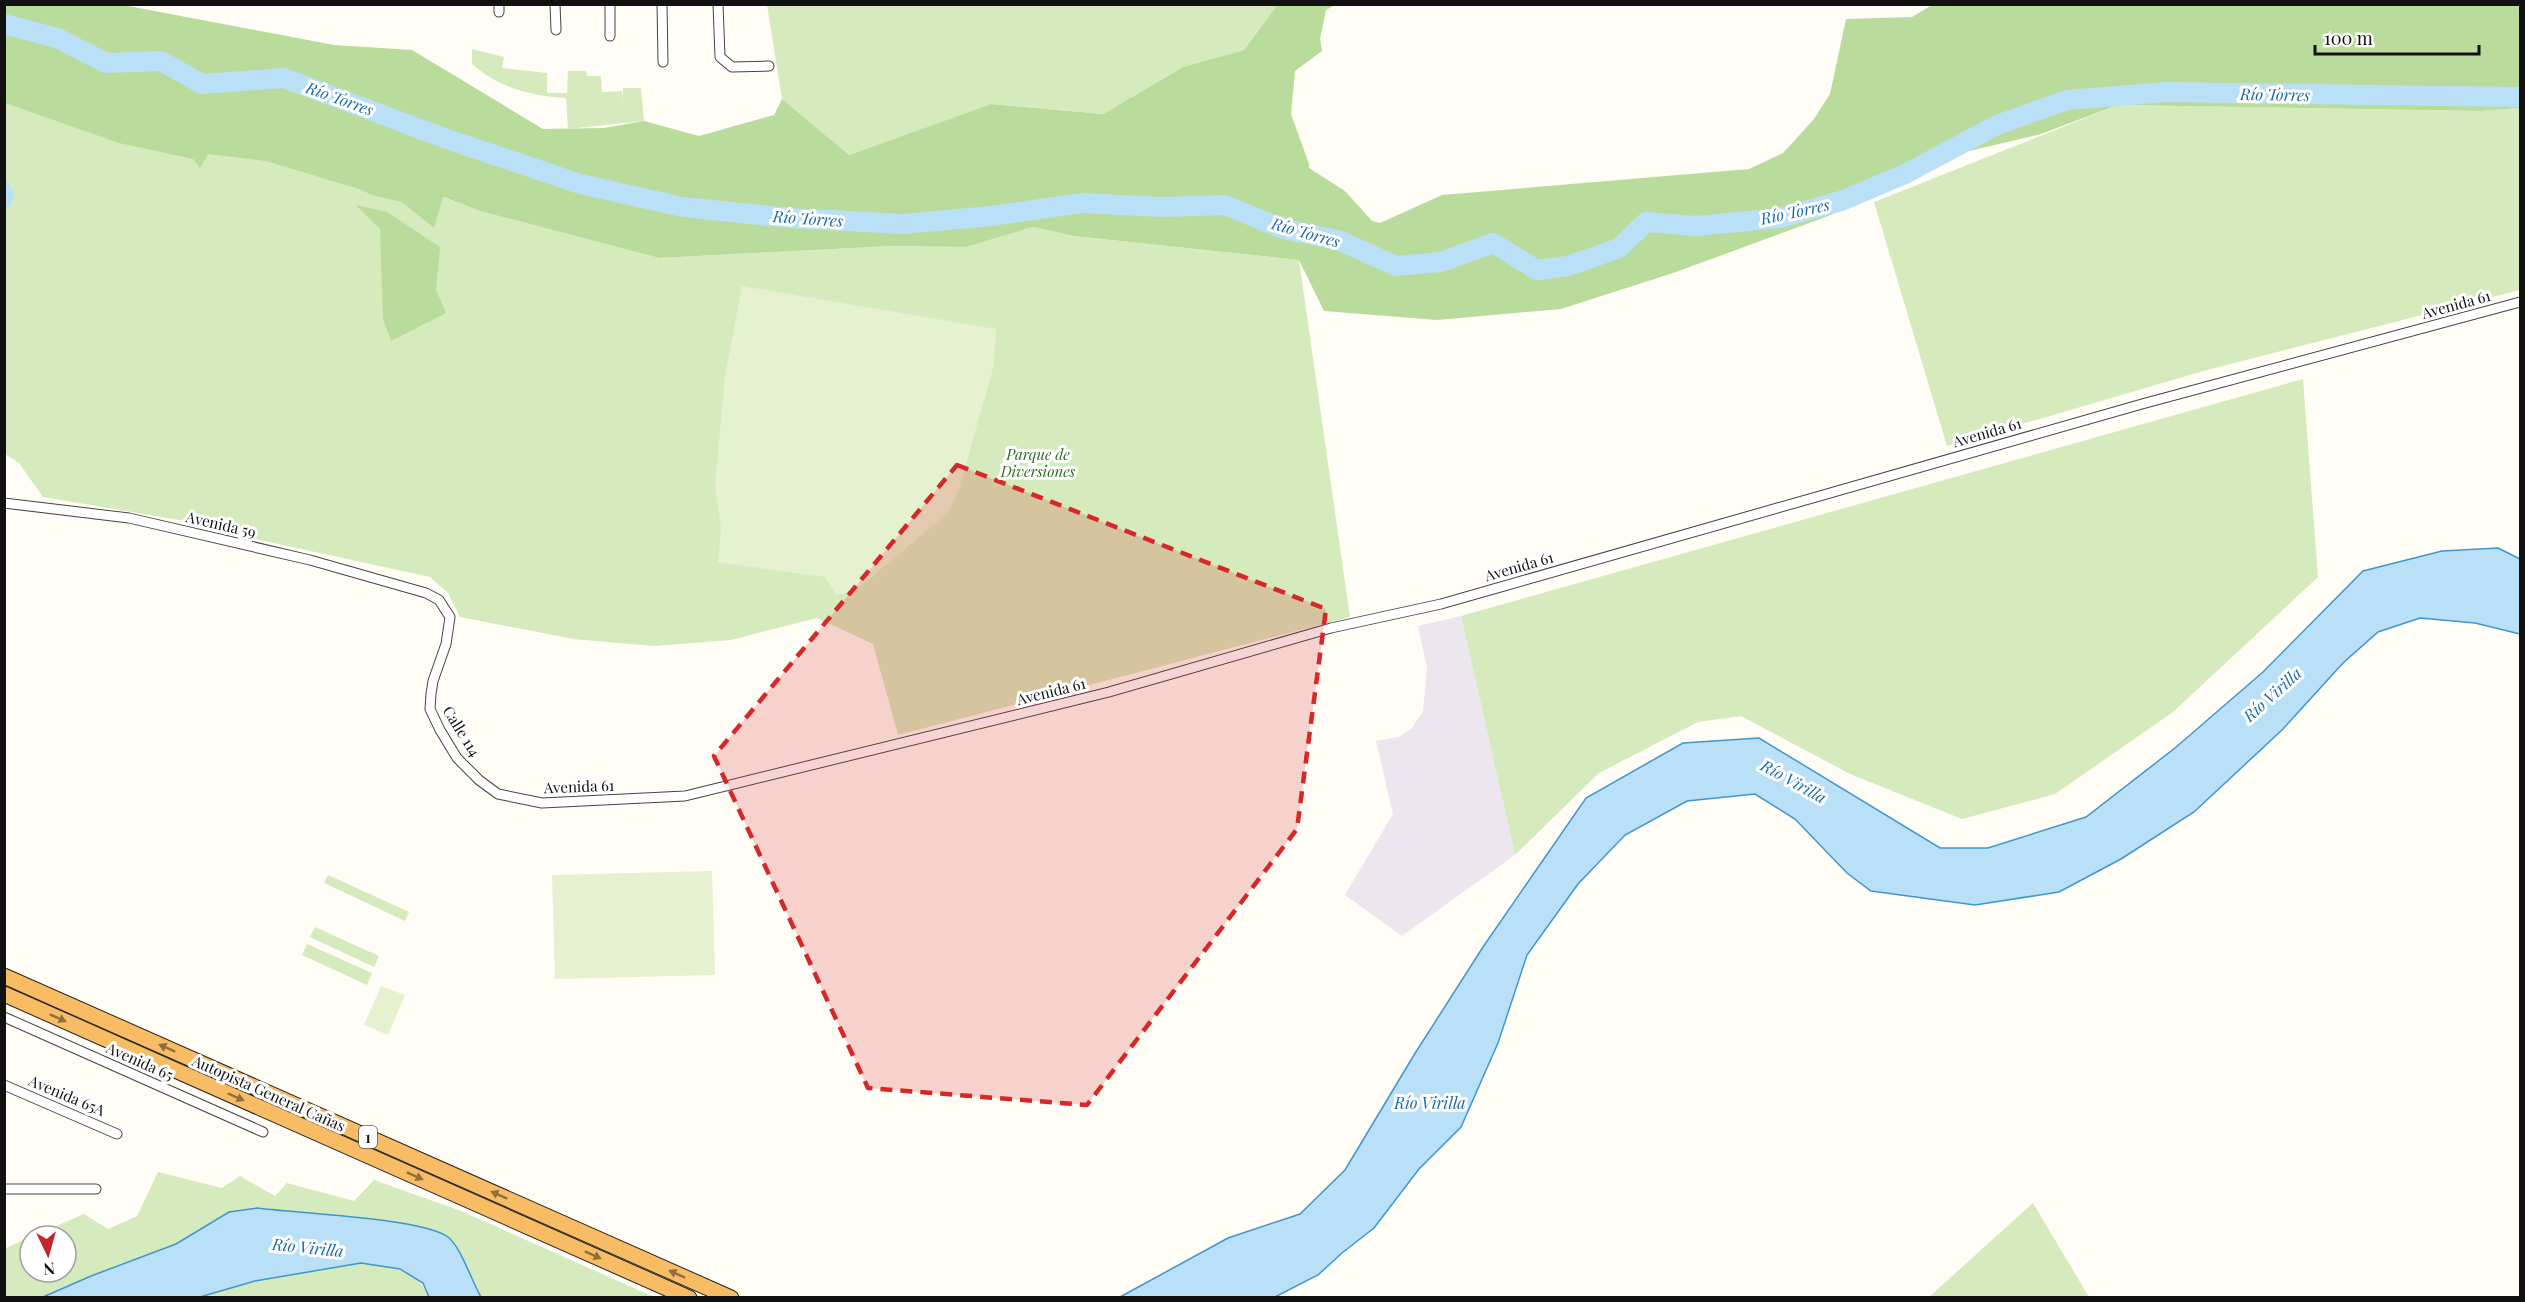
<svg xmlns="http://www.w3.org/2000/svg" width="2525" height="1302" viewBox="0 0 2525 1302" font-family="'Playfair Display',serif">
<rect width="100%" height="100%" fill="#fffdf5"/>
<path fill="#eee6ef" d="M1461 616 1515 855 1402 936 1345 895 1393 814 1376 741 1399 737 1412 728 1423 711 1427 668 1418 626Z"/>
<g fill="#d5ebbd">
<path d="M767 5H1276L1275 8 1244 50 1183 67 1103 114 991 104 849 155 782 99Z"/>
<path d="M472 49 504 57 502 68 547 73V93H567L568 71H586L587 76H601L602 92 622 91V102L623 88H641L644 121 568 129 566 98C531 96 499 88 472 64Z"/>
<path d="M5 57 401 182 480 211 659 258 891 246 966 247 1033 227 1074 236 1299 260 1350 617 898 735 873 644 817 618 731 640 654 646 573 639 460 617 448 593 430 577 251 538 197 523 43 497 19 463 5 454Z"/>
<path d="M2118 105 2480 111 2520 108V290L2207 370 1947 446 1874 202Z"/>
<path d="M2303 379 2318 577 2173 712 2055 794 1962 819 1850 774 1741 716 1698 722 1599 773 1515 855 1461 616Z"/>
<path d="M328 875 409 912 405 921 324 883Z"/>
<path d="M315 927 379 956 374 967 310 937Z"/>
<path d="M307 944 372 973 367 985 302 955Z"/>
<path d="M158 1172 222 1188 240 1176 275 1196 287 1183 354 1201 374 1180 461 1211 654 1297H481L449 1238 257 1208 199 1229 177 1244 91 1276 43 1297H5L4 1249 30 1237V1272H66V1236H33L84 1214 108 1229 137 1216Z"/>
<path d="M2033 1203 2089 1297H1929Z"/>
<path d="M361 1263C390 1268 416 1267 429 1297L200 1298 255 1281Z"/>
</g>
<g fill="#b9dc9c">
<path d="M1932 5H2520V108L2480 111 2118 105 2041 134 1965 152 1831 215 1676 272 1561 309 1437 320 1324 311 1299 260 1074 236 1033 227 966 247 891 246 659 258 480 211 443 197 434 228 402 202 372 195 359 189 266 161 208 154 200 168 193 159 119 143 5 103V5H123L334 45 412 50 543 129 604 128 644 121 699 136 774 115 782 99 849 155 991 104 1103 114 1183 67 1244 50 1275 8 1276 5H1335L1326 10 1320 39 1322 51 1295 71 1291 114 1309 164V168L1345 191 1372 221 1380 223 1442 195 1749 169 1783 153 1814 119 1830 94 1846 19 1912 17Z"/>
<path d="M356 205 387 212 440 247 436 290 446 313 391 341 383 319 380 229Z"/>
</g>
<g fill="#e6f2cf">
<path d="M742 286 996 329 994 365 958 492 948 513 854 592 836 595 825 577 718 562 721 529 715 487 725 376Z"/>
<path d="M712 871 715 975 555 979 552 875Z"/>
<path d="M381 986 405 995 388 1035 364 1025Z"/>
</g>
<g fill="#b9e0f7" stroke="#3f96cf" stroke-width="1.5">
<path d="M2498 548 2520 559V634L2475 623 2420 618 2378 632 2343 663 2283 729 2194 812 2121 859 2059 892 1975 905 1871 891 1847 873 1795 819 1755 794 1687 801 1625 835 1578 884 1527 955 1498 1043 1461 1127 1419 1169 1374 1228 1342 1253 1318 1275 1275 1297H1120L1228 1238 1300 1214 1345 1170 1414 1055 1483 947 1586 798 1683 743 1759 738 1940 848H1988L2086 817 2175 748 2263 672 2363 571 2442 551Z"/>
<path d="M257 1208C295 1213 422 1218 448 1237 461 1247 472 1282 481 1297H429L423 1283 400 1269 361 1263 255 1281 200 1297H43L91 1276 176 1244 229 1212Z"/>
</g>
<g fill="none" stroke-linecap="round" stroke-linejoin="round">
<path stroke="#3f96cf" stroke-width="3" d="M4 6 6 4"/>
<path stroke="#b9e0f7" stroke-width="12" d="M4 187 8 196 4 204"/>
<path stroke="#b9e0f7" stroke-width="20" d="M4 24 57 38 106 63 161 61 202 84 284 78 444 138 580 184 683 207 790 218 903 224 991 216 1082 203 1162 207 1225 205 1283 229 1338 240 1396 266 1441 262 1493 243 1537 270 1568 266 1619 248 1646 222 1696 226 1780 218 1841 201 1905 174 1997 125 2067 100 2166 92 2520 97"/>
<g stroke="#444" stroke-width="11">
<g id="minor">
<path d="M555 4 556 30"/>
<path d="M610 4V36"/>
<path d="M662 4 663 62"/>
<path d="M718 4 720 57 732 67 769 66"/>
<path d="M499 12V4"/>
<path d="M4 503 129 518 310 560 426 593 439 600 450 617 446 644 433 681 431 694 430 709 440 730 457 758 479 780 498 794 542 803 685 796 1109 692 1331 628 1441 604 2142 404 2520 302"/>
<path d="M4 1017 263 1132"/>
<path d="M4 1085 117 1134"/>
<path d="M4 1189H96"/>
</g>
</g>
<g stroke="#222" stroke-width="17">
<g id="trunk">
<path d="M4 976 731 1298"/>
<path d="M4 994 689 1298"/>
</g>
</g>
<use href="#minor" stroke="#fff" stroke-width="9"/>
<use href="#trunk" stroke="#f7bc64" stroke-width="15"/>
</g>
<defs><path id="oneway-solid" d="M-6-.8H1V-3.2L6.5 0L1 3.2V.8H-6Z" transform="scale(1.5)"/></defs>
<g fill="#906f3f">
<use href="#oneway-solid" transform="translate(58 1018) rotate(24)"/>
<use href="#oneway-solid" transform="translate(167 1048) rotate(-156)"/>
<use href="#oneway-solid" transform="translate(236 1097) rotate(24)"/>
<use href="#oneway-solid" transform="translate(415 1176) rotate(24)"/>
<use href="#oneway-solid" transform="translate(499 1195) rotate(-156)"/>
<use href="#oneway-solid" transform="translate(593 1255) rotate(24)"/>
<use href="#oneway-solid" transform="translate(677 1274) rotate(-156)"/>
</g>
<path fill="#d62828" fill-opacity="0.2" stroke="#d62828" stroke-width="4.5" stroke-dasharray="12 8" stroke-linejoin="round" d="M957 465 1326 609 1297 829 1087 1105 868 1088 714 756Z"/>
<g text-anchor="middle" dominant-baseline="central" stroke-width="6" stroke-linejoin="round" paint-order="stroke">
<rect fill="#fff" stroke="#585858" stroke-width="1.5" x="359" y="1126" width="18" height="22" rx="4.5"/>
<g font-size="14" font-weight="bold" fill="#111">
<text x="368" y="1137">1</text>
</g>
<g font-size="15" fill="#111" stroke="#fff">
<text transform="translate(2456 304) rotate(-15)">Avenida 61</text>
<text transform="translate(1987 432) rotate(-16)">Avenida 61</text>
<text transform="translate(221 524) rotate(13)">Avenida 59</text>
<text transform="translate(1519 566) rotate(-16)">Avenida 61</text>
<text transform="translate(1051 691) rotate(-14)">Avenida 61</text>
<text transform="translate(462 731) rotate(58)">Calle 114</text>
<text transform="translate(579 786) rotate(-2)">Avenida 61</text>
<text transform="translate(140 1061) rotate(24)">Avenida 65</text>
<text transform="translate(269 1093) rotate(24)">Autopista General Cañas</text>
<text transform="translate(67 1095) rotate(23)">Avenida 65A</text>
</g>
<g font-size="15" font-style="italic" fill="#2f6b1f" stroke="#fff">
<text x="1038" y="454">Parque de<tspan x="1038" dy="17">Diversiones</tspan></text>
</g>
<g font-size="16" font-style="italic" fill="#1768a6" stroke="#fff">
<text transform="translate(2275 94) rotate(1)">Río Torres</text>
<text transform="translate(340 98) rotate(20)">Río Torres</text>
<text transform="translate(1795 211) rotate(-12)">Río Torres</text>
<text transform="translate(808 218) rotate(4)">Río Torres</text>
<text transform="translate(1306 232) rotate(16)">Río Torres</text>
<text transform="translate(2272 694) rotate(-42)">Río Virilla</text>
<text transform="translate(1794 781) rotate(29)">Río Virilla</text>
<text x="1430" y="1102">Río Virilla</text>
<text transform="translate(308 1247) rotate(6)">Río Virilla</text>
</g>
</g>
<rect width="2525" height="1302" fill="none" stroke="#111111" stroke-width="12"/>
<g transform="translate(48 1254) rotate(175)"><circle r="28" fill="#ffffff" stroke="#a0a0a0" stroke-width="1.5"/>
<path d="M0-4.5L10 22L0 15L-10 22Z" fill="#c4262e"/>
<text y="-9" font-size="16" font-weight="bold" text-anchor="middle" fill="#111111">N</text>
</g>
<path d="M2315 45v9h164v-9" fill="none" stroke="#111111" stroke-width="3"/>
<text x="2324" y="45" font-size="18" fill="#111111" stroke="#ffffff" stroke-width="4.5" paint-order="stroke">100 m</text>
</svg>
